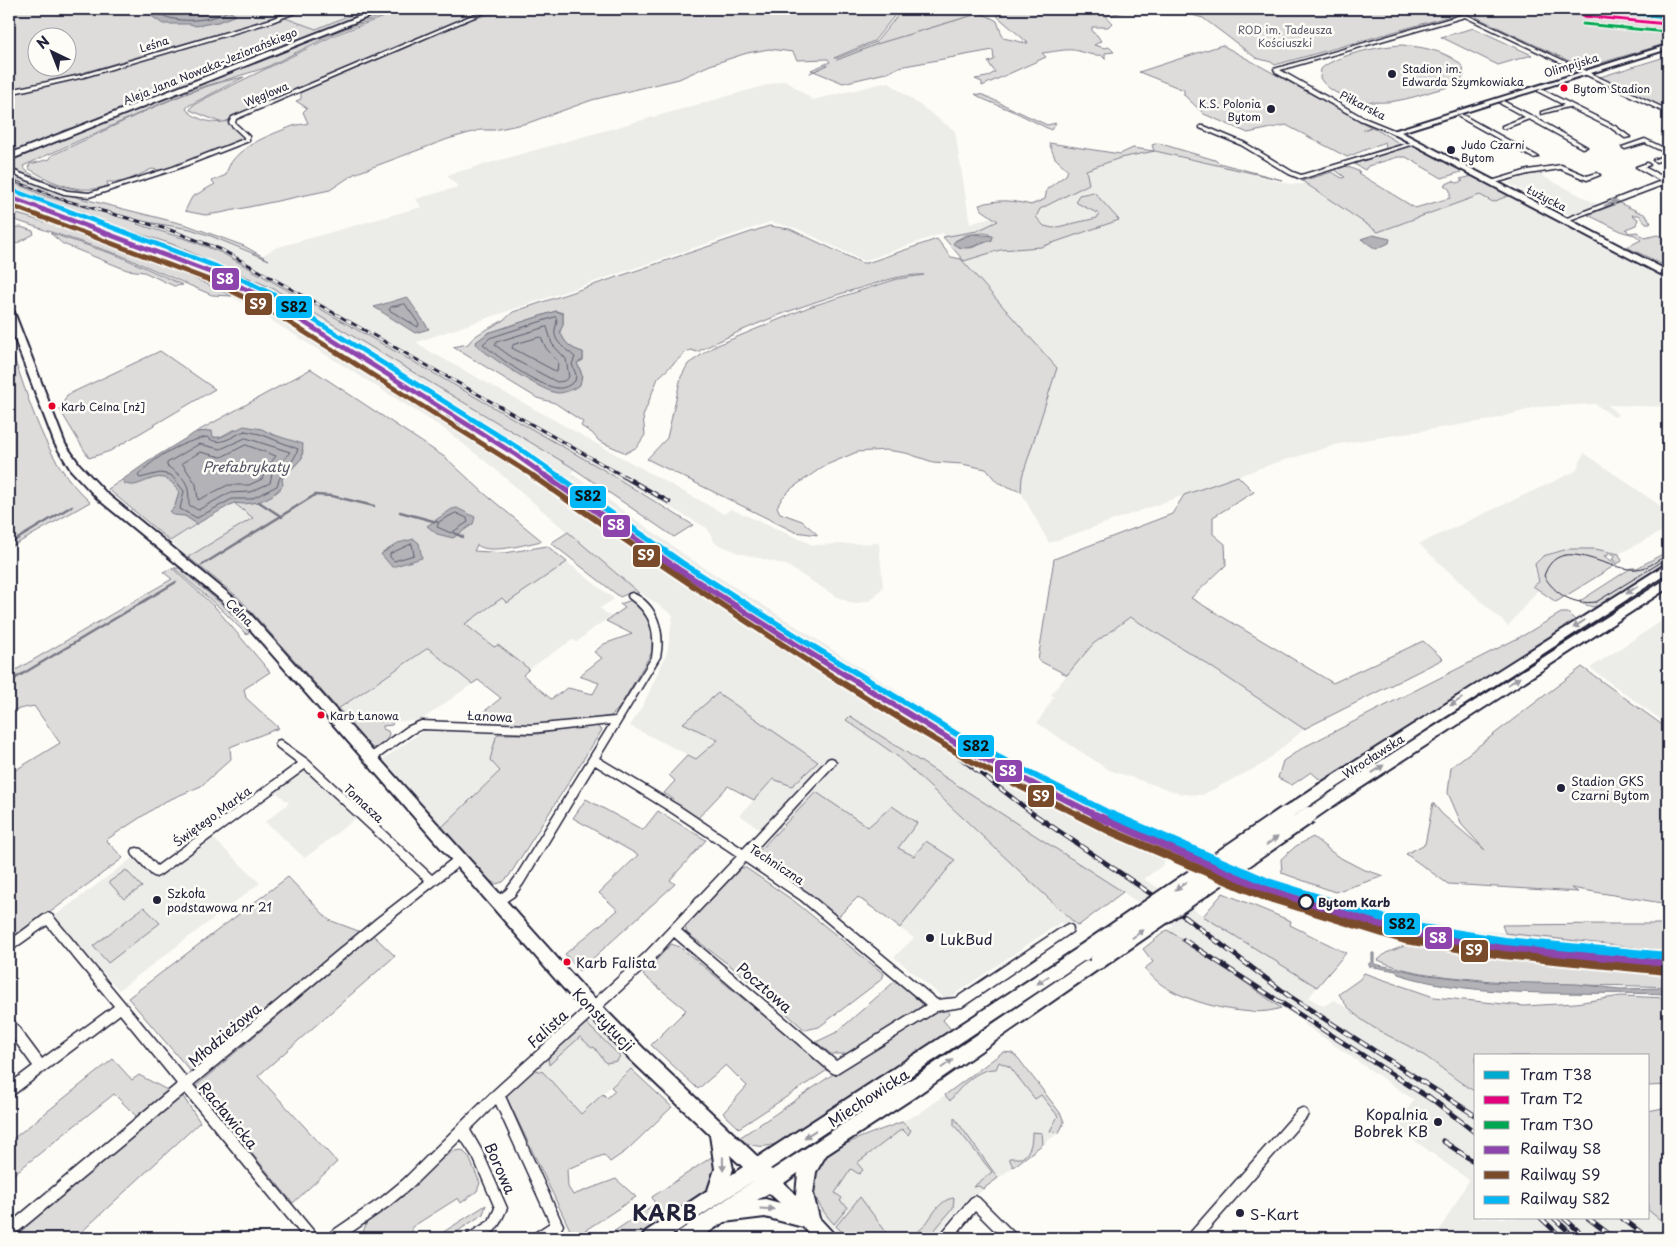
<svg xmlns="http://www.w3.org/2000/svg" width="1677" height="1247" viewBox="0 0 1677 1247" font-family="'Playpen Sans',sans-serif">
<rect width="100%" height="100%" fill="#fdfcf7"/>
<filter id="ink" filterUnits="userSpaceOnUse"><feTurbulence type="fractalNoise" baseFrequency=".02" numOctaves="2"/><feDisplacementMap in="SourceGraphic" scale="10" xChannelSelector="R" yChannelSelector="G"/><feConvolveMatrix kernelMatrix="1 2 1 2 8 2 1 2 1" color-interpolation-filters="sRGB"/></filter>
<g filter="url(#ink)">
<g fill="#ecece9">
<path d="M308 9H365L316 29 285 18Z"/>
<path d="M785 80 813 100 888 82 955 131 970 224 1089 184 1085 170 1120 158 1155 151 1291 184H1306L1378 231 1480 195 1493 202 1508 196 1668 281V407L1608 405 1618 415 1614 417 1595 404 1537 407 1490 420 1339 444 1272 464 1049 543 1021 492 1022 477 1057 368 961 259 943 233 864 261 796 228 770 222 417 342 422 347 724 514 731 509 813 545 879 543 883 587 871 600 854 604 837 597 786 565 739 553 715 543 707 528 585 460 571 473 689 558 972 739 1052 781 1175 838 1163 865 1144 879 1305 978 1317 987 1309 998 1323 1006 1335 1000 1368 1023 1422 1054 1460 1083 1476 1092V1218H1648V1200L1668 1215V1238H1435L1469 1180 1396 1127 1414 1100 1305 1025 1303 1021 1256 991 1197 948 1167 930 1173 925 850 716 846 720 897 756 1078 926 1070 931 1061 922 946 1000 894 957 914 938 740 815 773 779 696 759 630 726 644 703 667 653 673 615 622 580 495 469 443 428 247 305 206 283 64 227 9 212V177L31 187 188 226 260 257 275 248 421 207 416 199 458 187 447 175Z"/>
<path d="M1539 173 1546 178 1601 206 1570 215 1508 183 1529 174Z"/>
<path d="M1584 453 1668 511V528L1619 554 1575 549 1553 552 1539 558 1534 569 1539 582 1533 586 1538 590 1508 626 1419 544 1576 471Z"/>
<path d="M234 504 253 518 188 557 170 541Z"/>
<path d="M567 562 614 599 600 608 611 617 595 627 577 642 572 640 529 669 498 645 494 647 465 624 502 598 507 602Z"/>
<path d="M1130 617 1195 656 1304 729 1263 764 1202 795 1182 794 1109 770 1037 723 1054 697 1051 694 1093 644Z"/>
<path d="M1668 617V725L1590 668Z"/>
<path d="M429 648 472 684 420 721H353L338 710Z"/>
<path d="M467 725 498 734 490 760 500 771 441 828 381 761 427 728Z"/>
<path d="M304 768 355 819 305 858 265 822 289 803 274 790Z"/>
<path d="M210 835 260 883 119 990 52 918 134 857 155 877Z"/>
<path d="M1402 916 1453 927 1668 951V969L1455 945 1388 933Z"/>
<path d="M587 1020 592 1021 639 1069 628 1070 581 1114 543 1072 532 1069Z"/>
<path d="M1003 1052 1012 1053 1018 1058 1061 1114 1064 1122 1062 1130 958 1209 934 1238H843L814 1206 811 1175 840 1147 919 1114Z"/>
</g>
<g fill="#dddcdb" stroke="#807f8b" fill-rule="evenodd">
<path d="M9 9H296L265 20 54 81 9 91ZM38 38H68V68H38Z"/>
<path d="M365 9H379L9 155V93L76 79 285 18 316 29Z"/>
<path d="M388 9H401L337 32 265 68 199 88 162 103 23 166C28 180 79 190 93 193 63 192 35 181 9 166L11 162H9L77 133Z"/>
<path d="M405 9H488L222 123 190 110 192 106 206 98 337 34Z"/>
<path d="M497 9H900L874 41 834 58H837L876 42 903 9C933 9 970 4 997 21L1003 38 1026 43H1028L997 16 1008 9H1136L1106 16 1112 23 1108 27H1092V32L1097 35 1101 41 1094 45 1105 48 1109 47 1114 52 1105 53V59L1101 55C1091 56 1085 52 1074 50 1064 49 1053 52 1042 53L1046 57 982 86V82L975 79 987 77 995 72 988 62 994 60 993 50 899 67 890 72 843 83 811 70 830 62 828 59 797 60 793 52 769 49 747 53 710 65 679 79 592 100 528 123 494 130H480L448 139 354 174 330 190 220 213 205 215 185 211 192 197 215 184 212 181 226 175C231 148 270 135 293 126 298 124 303 125 308 123L303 112 307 108 296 101 301 99V92L417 43 456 23 495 13Z"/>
<path d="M1171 9H1460L1461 13 1275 65 1271 62 1256 58 1203 18Z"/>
<path d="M1468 9H1576L1668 19V43L1584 68 1478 18 1472 12 1468 11Z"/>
<path d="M1474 28 1532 55 1498 65 1441 37Z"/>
<path d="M1222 45 1371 127 1363 130 1372 127 1401 144 1348 162 1346 161 1386 148 1385 142 1347 157 1286 125 1248 133 1204 114 1184 95V90L1139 72Z"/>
<path d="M1402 45C1422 47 1449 51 1463 67L1464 76C1458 86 1444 88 1433 91 1421 95 1408 99 1395 101 1372 105 1333 100 1320 78L1321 69C1335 55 1381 46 1402 45Z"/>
<path d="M1668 56V110L1600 77Z"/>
<path d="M244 77 188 106 186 109C196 120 214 125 228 121L245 139 164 171 152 169 124 182H107L108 186C80 195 53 184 28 168L30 164 50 159 52 155C112 129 181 88 244 77Z"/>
<path d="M975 94 983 95 1047 125 1056 123 1051 130 1017 113 983 99Z"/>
<path d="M1049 143 1120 154 1133 148 1154 151 1152 145 1158 143 1215 160 1219 163 1282 180 1155 151 1120 158 1086 170 1089 184 1040 209 1036 217 1044 226 1053 228 1097 218 1099 214 1077 203 1076 200 1079 195 1094 192 1119 220 1041 247 1000 250 964 261 943 237 977 231 998 221 982 210 979 205C998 199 1012 200 1031 205L1045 199 1047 189 1066 175 1068 170 1055 158ZM983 233 989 234 992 240 971 248 959 247 955 241 966 235Z"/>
<path d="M1409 146 1420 148 1464 171 1461 170V172L1442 178 1406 157H1398L1368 166 1365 170 1354 164Z"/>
<path d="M1346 166 1360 172 1358 173 1415 208 1450 198V190L1444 185 1453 181 1457 183 1463 181 1460 179 1473 176 1510 195 1493 202 1480 195 1378 232 1302 181 1332 172 1342 178 1345 177 1335 170Z"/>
<path d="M9 173 64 194 187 225 244 246 269 260 211 236 190 229 141 221 58 198 9 178Z"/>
<path d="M9 181 48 197 139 222 137 224 189 240 222 253 602 469 693 525 674 537 570 466 274 289 172 244 90 218 9 189Z"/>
<path d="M1619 203 1646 215 1651 223H1646L1639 215H1632L1638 219 1636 225 1626 229 1629 233 1637 232 1645 238 1657 235 1667 238 1663 240 1668 245V256H1665L1668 257V269C1656 259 1641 255 1627 247L1641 240 1635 235 1623 232 1588 215Z"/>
<path d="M9 212C84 232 162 262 232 296L212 295 120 255 9 218Z"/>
<path d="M769 226 790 229 862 263H867L937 239 951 257 961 259 1057 368 1022 477 1021 492 997 482 986 469 962 464 933 462 906 453 886 450 857 452 824 466 792 488 782 498 777 507 780 513 802 521 818 535 795 532 647 459 667 438 681 377 688 364 713 347 809 307 897 279 924 275C901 274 882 282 860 288 804 304 749 325 697 352L691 350 686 352 658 378 643 416 645 435 637 447 626 453 599 441 592 433 581 426 583 422 555 403 537 398 453 347 468 344C477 330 499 327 513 312ZM556 311 563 313V325L560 331C564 343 571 349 583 352V360L577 363 581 372 580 380 477 342 488 333Z"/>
<path d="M21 227 33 231 34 234 10 247 11 248 9 249V228Z"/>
<path d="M50 233 119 256 183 285 174 286 144 272 127 270 63 244Z"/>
<path d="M9 344C30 400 43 460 90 502L9 548Z"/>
<path d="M160 351 215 389 110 451 89 458 60 410 67 395Z"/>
<path d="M311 369 446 458 485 494 542 541C526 544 490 555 477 545L474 551 505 553 547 546 567 562 507 603 502 598 465 624 494 647 498 645 529 669 523 675 551 699 568 688 593 694 599 683 579 676 602 658 594 652 604 644 632 634 606 621 625 608 620 604 632 600 646 614 649 622 652 635V652L619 708 611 716 551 726 467 725 501 698 478 680 472 684 428 648 338 709 353 721H393L392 725 383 726V729L388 731 389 734C386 743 381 748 372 748L336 711 338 709 239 598 188 557 253 518 234 503C251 505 266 500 280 490L282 479 302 458 303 450C282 438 260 424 234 430 226 432 222 439 213 437L211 431 196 432Z"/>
<path d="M161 476 170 480 179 492 175 506 170 512 185 516 197 524 170 541 108 489 122 480 125 484Z"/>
<path d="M1238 476 1254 492 1213 517V534L1225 544 1226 565 1191 598 1333 683 1423 641 1443 659 1304 729 1195 656 1130 617 1093 644 1067 675 1038 660 1054 559 1172 514 1184 495Z"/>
<path d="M568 532 639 593 627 594 620 597 551 543Z"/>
<path d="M1568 549H1595L1619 554 1622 561 1619 563 1612 559 1616 556 1612 554 1604 556 1617 564 1556 602 1533 586 1539 582 1535 564 1543 556Z"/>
<path d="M1668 551V563L1603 604 1593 607 1580 603V601L1631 568H1637Z"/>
<path d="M172 568 215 607 270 672 244 689 246 698 279 728 230 747 231 759 201 786 164 802 106 840 123 858 9 943V774L60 743 34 706 9 711V674L172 579 163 572Z"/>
<path d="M174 568H179L225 607 249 632 247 635 221 609Z"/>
<path d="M1561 613H1568L1575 620 1574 623 1324 783 1311 772 1292 785 1278 778 1283 761 1304 747 1524 635Z"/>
<path d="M1582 667 1668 729V904L1571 888 1578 892 1448 884 1406 854 1425 844 1433 803 1442 814 1485 850 1462 825 1448 793 1451 767Z"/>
<path d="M718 693 818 762 792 786 773 779 754 800 728 786 697 819 670 802 673 799 664 793 675 781 669 775 688 755 696 759 718 740 683 723Z"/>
<path d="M850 716 1123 892 1078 926 897 756 846 720Z"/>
<path d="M593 724 602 730 509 876 503 882 496 884 490 881 441 828 500 771 490 760 496 737 498 734H538Z"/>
<path d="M816 792 868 827 892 806 917 823 898 848 914 856 926 841 955 860 900 928 858 897 838 917 753 857Z"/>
<path d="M586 799 643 830 658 811 706 840 670 880 675 884 579 971 565 954 618 910 599 893 638 855 573 818Z"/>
<path d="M1313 837 1337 856 1362 869 1384 876 1335 892 1282 873 1281 859 1296 846Z"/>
<path d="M741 868H746L794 901 884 974 882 979 819 1027 805 1030 741 974 687 933 685 927Z"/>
<path d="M126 870 142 887 124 899 109 882Z"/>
<path d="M288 877 329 920 361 932 192 1073 128 998Z"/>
<path d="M1223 893 1291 921 1290 925 1346 953 1317 987 1203 916Z"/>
<path d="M144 907 160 923 108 963 93 946Z"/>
<path d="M1608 924H1668V951L1505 933 1502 925Z"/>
<path d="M1167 930 1197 948 1281 1008C1250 1019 1193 1004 1165 987 1158 983 1151 975 1144 969L1153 962 1143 949Z"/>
<path d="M373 935 395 956 258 1076 337 1162 293 1203 196 1086Z"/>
<path d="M1412 943 1668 969V987C1606 984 1543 987 1482 980 1446 976 1411 975 1378 960L1386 953Z"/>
<path d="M671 944 680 947 829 1069 739 1128 723 1113 747 1086 726 1065 698 1089 651 1045 686 1010 643 975Z"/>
<path d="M1364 973 1434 997 1524 1006 1576 1003 1621 996 1668 998V1085L1648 1086V1056H1476V1092C1456 1081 1440 1066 1422 1054 1394 1036 1355 1025 1339 994L1360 979Z"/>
<path d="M894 982 901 983 922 1001V1006L849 1054H831L816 1042 837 1032Z"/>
<path d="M947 1009 949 1014 943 1020 954 1033 789 1138C772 1147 756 1151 739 1138 786 1108 830 1075 876 1045 901 1030 918 1014 947 1009Z"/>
<path d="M586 1023 620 1056 617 1061 606 1063 594 1047 592 1048 580 1037 549 1065 548 1056Z"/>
<path d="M1003 1052 1012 1053 1018 1058 1061 1114 1064 1122 1059 1133 1050 1131 1058 1116 1041 1095 1035 1099 1010 1067 999 1062 996 1069C977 1068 960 1087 950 1101L945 1095Z"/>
<path d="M113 1059 132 1080 139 1075 169 1091 137 1117 114 1094 9 1178V1142Z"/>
<path d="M532 1069 543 1072 581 1114 603 1094 607 1098 615 1091 611 1087 631 1069 672 1107 626 1151 610 1162 604 1155 567 1169 568 1187 573 1195 616 1179 636 1197 575 1237 572 1234 505 1094Z"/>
<path d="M182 1095 200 1122 75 1238H11Z"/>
<path d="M1668 1107V1226L1648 1210V1111Z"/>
<path d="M954 1117 998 1178 983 1189 979 1186 973 1187 992 1172 954 1125Z"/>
<path d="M902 1122 911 1130 908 1135 902 1129 857 1163 863 1170 859 1174 851 1169 835 1193 842 1198 840 1201 848 1207 834 1224C775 1160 852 1141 902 1122Z"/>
<path d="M1032 1132 1042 1133 1043 1144 1013 1167 1009 1158H1022C1031 1151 1032 1143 1032 1132Z"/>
<path d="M462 1150 469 1157 480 1183 477 1191 461 1203 458 1198 412 1227V1235L407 1238H361L367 1221 443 1158 454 1151Z"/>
<path d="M716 1154 718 1164 707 1194 641 1238H604L655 1204 652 1197Z"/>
<path d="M860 1197 886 1232V1238H858L856 1236 853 1238H848L836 1226Z"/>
<path d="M954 1198 953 1208 928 1238H909C914 1234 921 1230 925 1225 932 1216 940 1199 954 1198Z"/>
<path d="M486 1205 483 1214 448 1238H434Z"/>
</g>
<g fill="#b2b2b7" stroke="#787885">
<path d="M154 9H234L230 12 236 15 218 22 196 26 190 24H163L150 15Z"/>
<path d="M972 234 993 236 992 240C978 242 968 254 953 244L955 241Z"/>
<path d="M1373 235 1390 239 1389 243 1376 249 1361 239Z"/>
<path d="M407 297 429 329 415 333 374 307Z"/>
<path d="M556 311 563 314V325L560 331C564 343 571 349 583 352V360L577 363 582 375 580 385C573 389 566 393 558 393 544 393 489 356 477 346L476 342 488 333Z"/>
<path d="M244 426 262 429 271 434 303 444 302 458 282 479 283 485 273 495 259 502 244 504 234 503 197 524 185 516 173 515 170 512 175 506 179 492C159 457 137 499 122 480L152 459 196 432 212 431 213 437 219 438Z"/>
<path d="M457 508 475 517 473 524 453 538 437 534 427 526 452 509Z"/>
<path d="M414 539 419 543 422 558 392 567 381 554 398 543Z"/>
<path d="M1372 953H1374V964L1428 975 1491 982 1577 984 1620 989 1668 988V994C1584 991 1479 1000 1398 974L1396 971 1369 966V963H1372Z"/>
</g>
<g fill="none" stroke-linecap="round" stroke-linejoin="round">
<g stroke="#5c5c6d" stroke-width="1">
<path d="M157 9V13C177 24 203 21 224 14L227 9"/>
<path d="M163 9 167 13 201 14 220 9"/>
<path d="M405 304 419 324 418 327 389 310 391 307Z"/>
<path d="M556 317C558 323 556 324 555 330 553 342 567 350 575 357L572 364 576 375 575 381C570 385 564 389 557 388 536 385 499 358 483 344L490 338Z"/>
<path d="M547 327 552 344 566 359 569 377 564 381 557 382 517 361 495 345 497 342Z"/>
<path d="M541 337 546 348 558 362 557 372 512 348 513 345Z"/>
<path d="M245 431 260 434 298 449C294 464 280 471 277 486L251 499H232L197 518 180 509 184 491 171 475 160 473 140 478 138 476C153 457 184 441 207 437 220 448 232 436 245 431Z"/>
<path d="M246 438 290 452 272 473 270 483 250 492 229 493 198 510 189 505C189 482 186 479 167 466V463L199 444 220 449Z"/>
<path d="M246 445 276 456 266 469 262 479 249 485H228L198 500 196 484 182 463 200 452 221 457Z"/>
<path d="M456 513 467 518 468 522 451 533 437 527 439 522Z"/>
<path d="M412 544 414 555 394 561 390 557V554Z"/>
</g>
<g stroke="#787885" stroke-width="1">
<path d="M837 60 880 43 977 14"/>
<path d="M810 73 828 65"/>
</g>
<g stroke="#787885" stroke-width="2.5">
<path d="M259 502 282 517"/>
<path d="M400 512 437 522"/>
<path d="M454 533 463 537"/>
<path d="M9 544 72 506"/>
<path d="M202 565 315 495 332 496 374 506"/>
<path d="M9 682 176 582"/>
</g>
<g stroke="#22223b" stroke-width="3">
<g id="street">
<path d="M299 9H305L272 22 84 77 9 94V90L81 75 268 20Z"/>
<path d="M487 9H493L236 119 235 123 249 136V141L177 169 89 197 64 194 9 173V169L67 191 89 193 173 167 244 139V137L229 123 232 117Z"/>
<path d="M1634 9H1639L1636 12H1632V11Z"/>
<path d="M1465 14 1668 110V114L1465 17 1280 70 1364 118 1396 131V133H1392L1360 120 1276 73 1274 69Z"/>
<path d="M1541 89 1615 126 1630 137 1625 138 1611 128 1568 107 1541 114V112L1564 105 1539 92 1538 91Z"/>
<path d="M1503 101 1532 116 1587 147 1582 148 1529 119 1506 128H1502V126L1525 117 1501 104 1500 103Z"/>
<path d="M1461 114 1537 156 1538 157 1533 158 1459 117 1458 116Z"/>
<path d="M1200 126H1204L1245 143 1293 172 1301 175 1412 142 1417 143 1301 179 1289 174 1241 145 1200 128Z"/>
<path d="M1645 139 1668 150V154L1645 143 1625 149 1622 147Z"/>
<path d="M1668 154V158L1656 162 1653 160Z"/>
<path d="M1647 163 1650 165 1644 167 1668 179V183L1567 221 1562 220 1661 181 1636 167Z"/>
<path d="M1561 165 1587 176 1597 173 1600 175 1587 180 1560 169 1528 174 1491 184 1488 182 1528 170Z"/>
<path d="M632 593C658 603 665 633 660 657L599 758 679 806 743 849 828 759 831 758 834 759 836 762 834 765 751 855 809 894 937 1000 956 998 1064 926 1068 924 1072 926 1073 929 1072 932 962 1007 937 1011 835 1074 831 1072 674 937 653 961 505 1096 561 1221 563 1225C558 1239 543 1238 531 1238L533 1234 550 1223 496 1104 470 1130 482 1151 507 1208C497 1231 493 1240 466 1238L468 1234 489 1221 495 1208 474 1159 461 1139 411 1188 389 1206 343 1238H326L328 1234 381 1198 403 1180 494 1090 645 953 737 856 671 812 595 765 523 884 514 896 498 907 494 905 493 902 494 899 506 890 515 878 610 724 531 733 422 729 413 733 374 761 371 762 368 761 366 758 368 755 407 727 421 721 531 725 615 717 652 657C656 631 651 614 629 598L628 596 629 594ZM745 862 801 900 926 1005 836 1061 681 930Z"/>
<path d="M280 740 308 760 432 875 456 856 460 855 464 856 465 859 464 862 384 925 193 1085 316 1234 318 1238H304L185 1093 13 1236 9 1238V1224L177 1084 120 1014 13 1095 9 1097V1084L33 1066 9 1033V1019L13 1020 42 1059 114 1006 47 925 9 952V941L44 915 48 913 52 915 186 1077 376 919 425 881 305 769 160 875 156 877 152 875 133 855 132 852 133 849 137 848 141 849 157 866 298 763 277 747 275 744 277 741Z"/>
<path d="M1302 1108 1306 1110 1308 1114 1306 1118 1201 1238H1187L1189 1234 1298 1110Z"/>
<path d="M975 1196 979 1198 1015 1234 1017 1238H1002L975 1211 953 1238H939L941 1234 971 1198Z"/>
</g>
</g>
<g stroke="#22223b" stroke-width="4">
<g id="secondary">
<path d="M1668 45V49L1401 132 1668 271V278L1390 132Z"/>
<path d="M9 309 14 312 65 444 79 464 106 493 234 598 251 615 583 987 643 1048 758 1157 1078 948 1083 946 1088 948 1091 953 1088 958 770 1169 772 1170 901 1086 1093 956 1098 954 1103 956 1106 961 1103 966 913 1098 826 1155 816 1172 813 1194 819 1218 832 1232 835 1238H814L803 1227 765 1217 724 1222 700 1238H675L678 1232 756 1179 667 1238H642L645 1232 708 1190 715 1169 710 1135 631 1060 571 997 243 621 226 604 98 499 71 470 55 444 9 324ZM730 1155 743 1167 731 1175 733 1169ZM798 1173 796 1195 784 1183ZM769 1193 780 1203 765 1199 757 1200Z"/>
<path d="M1668 563V573L1328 793 1323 795 1318 793 1316 789 1318 785Z"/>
<path d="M1668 578V588L1342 800 1337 802 1332 800 1330 796 1332 792Z"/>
</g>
</g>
<g stroke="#22223b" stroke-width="4">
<path id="primary" d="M378 9H388L9 160V154Z"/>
</g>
<use href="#street" fill="#fdfcf7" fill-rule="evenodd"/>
<use href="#secondary" fill="#fdfcf7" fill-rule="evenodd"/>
<use href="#primary" fill="#fdfcf7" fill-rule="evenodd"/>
<path stroke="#22223b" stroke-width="1" d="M1668 553C1659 560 1649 568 1637 569 1606 572 1559 531 1544 576 1556 595 1573 605 1596 602L1668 558"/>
<g stroke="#22223b" stroke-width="2.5">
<path id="rail-far3" d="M9 179 61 199 99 210"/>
</g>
<g stroke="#22223b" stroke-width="3">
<g id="rail-far2">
<path d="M95 209 170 230 222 250 625 477"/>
<path d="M431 406 463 427"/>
</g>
</g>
<g stroke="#22223b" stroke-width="4.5">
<g id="rail-far1">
<path d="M623 476 669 502"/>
<path d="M885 700 1036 816"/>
</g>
</g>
<g stroke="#22223b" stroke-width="5">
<g id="rail">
<path d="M1035 815 1185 917 1289 996 1476 1116"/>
<path d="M1184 940 1432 1100"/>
<path d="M1428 1096 1476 1133"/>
<path d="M1443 1141 1476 1163"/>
<path d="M1541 1218 1562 1238"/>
<path d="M1554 1218 1568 1231"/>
<path d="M1564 1218 1586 1238"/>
<path d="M1588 1218 1614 1238"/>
<path d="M1622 1218 1648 1238"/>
</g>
</g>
<use href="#rail-far3" stroke="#fdfcf7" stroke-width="1" stroke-dasharray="4.5" stroke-linecap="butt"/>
<use href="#rail-far2" stroke="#fdfcf7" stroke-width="2" stroke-dasharray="6" stroke-linecap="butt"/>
<use href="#rail-far1" stroke="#fdfcf7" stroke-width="2.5" stroke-dasharray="8" stroke-linecap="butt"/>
<use href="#rail" stroke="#fdfcf7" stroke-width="3" stroke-dasharray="9" stroke-linecap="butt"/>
<g stroke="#22223b" stroke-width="16" stroke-linecap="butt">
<g id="secondary-bridge-far1">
<path d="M1283 816 1323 789"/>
<path d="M1308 816 1337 796"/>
</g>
</g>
<g stroke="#22223b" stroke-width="20" stroke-linecap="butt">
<g id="secondary-bridge">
<path d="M1083 953 1285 815"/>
<path d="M1098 961 1309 815"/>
</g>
</g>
<use href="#secondary-bridge-far1" stroke="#fdfcf7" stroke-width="12"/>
<use href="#secondary-bridge" stroke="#fdfcf7" stroke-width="16"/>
<g stroke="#fdfcf7" stroke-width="6">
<path id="rail-1-far3" d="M9 197 45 210"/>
</g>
<g stroke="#fdfcf7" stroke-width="8">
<path id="rail-1-far2" d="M41 209 212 273 270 301 516 455 547 477"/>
</g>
<g stroke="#fdfcf7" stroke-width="10">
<path id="rail-1-far1" d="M546 476 678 569 800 647 972 753 1098 816"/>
</g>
<g stroke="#fdfcf7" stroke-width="12">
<path id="rail-1" d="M1095 815 1265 889 1407 933 1504 948 1668 964"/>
</g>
<g stroke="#fdfcf7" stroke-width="6">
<path id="rail-2-far3" d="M9 205 23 210"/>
</g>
<g stroke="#fdfcf7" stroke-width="8">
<path id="rail-2-far2" d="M20 209 209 280 266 308 535 477"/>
</g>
<g stroke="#fdfcf7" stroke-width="10">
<path id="rail-2-far1" d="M533 476C674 575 818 671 966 758 1003 780 1043 797 1081 816"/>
</g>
<g stroke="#fdfcf7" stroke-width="12">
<path id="rail-2" d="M1078 815 1110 831 1263 896 1405 940 1503 955 1667 971"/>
</g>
<g stroke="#fdfcf7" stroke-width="6">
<path id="rail-3-far3" d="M12 190 66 210"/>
</g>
<g stroke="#fdfcf7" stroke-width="8">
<path id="rail-3-far2" d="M63 209 215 266 274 295 520 449 560 477"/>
</g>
<g stroke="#fdfcf7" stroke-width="10">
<path id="rail-3-far1" d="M558 476 682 563 804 641 976 746 1115 816"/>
</g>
<g stroke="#fdfcf7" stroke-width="12">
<path id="rail-3" d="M1112 815 1268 882 1409 926 1505 941 1668 956"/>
</g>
<use href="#rail-1-far3" stroke="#8e44ad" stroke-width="4"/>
<use href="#rail-1-far2" stroke="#8e44ad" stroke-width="5"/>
<use href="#rail-1-far1" stroke="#8e44ad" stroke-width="6"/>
<use href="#rail-1" stroke="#8e44ad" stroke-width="8"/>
<use href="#rail-2-far3" stroke="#7a4b2a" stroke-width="4"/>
<use href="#rail-2-far2" stroke="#7a4b2a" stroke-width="5"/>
<use href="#rail-2-far1" stroke="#7a4b2a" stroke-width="6"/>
<use href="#rail-2" stroke="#7a4b2a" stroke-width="8"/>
<use href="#rail-3-far3" stroke="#02b7f5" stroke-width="4"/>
<use href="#rail-3-far2" stroke="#02b7f5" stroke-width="5"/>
<use href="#rail-3-far1" stroke="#02b7f5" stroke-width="6"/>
<use href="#rail-3" stroke="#02b7f5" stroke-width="8"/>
<g stroke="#fdfcf7" stroke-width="5.5">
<path id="tram-1" d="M1584 9 1668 17"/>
</g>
<g stroke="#fdfcf7" stroke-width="5.5">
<path id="tram-2" d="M1583 16 1667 24"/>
</g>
<g stroke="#fdfcf7" stroke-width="5.5">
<path id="tram-3" d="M1583 24 1667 32"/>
</g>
<use href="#tram-1" stroke="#00a9ce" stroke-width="3"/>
<use href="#tram-2" stroke="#e5007d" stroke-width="3"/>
<use href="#tram-3" stroke="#00a651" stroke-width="3"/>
</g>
<defs><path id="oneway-solid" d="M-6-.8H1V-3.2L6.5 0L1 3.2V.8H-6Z" transform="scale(1.25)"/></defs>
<g fill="#9a9aa2">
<use href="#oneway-solid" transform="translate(1611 203) rotate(-22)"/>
<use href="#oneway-solid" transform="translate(1632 590) rotate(147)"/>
<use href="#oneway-solid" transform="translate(1579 624) rotate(147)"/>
<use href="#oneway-solid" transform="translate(1514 681) rotate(-32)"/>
<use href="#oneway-solid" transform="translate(1456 702) rotate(148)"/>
<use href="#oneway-solid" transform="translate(1378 769) rotate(-34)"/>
<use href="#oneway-solid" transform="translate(1272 841) rotate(-35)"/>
<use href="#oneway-solid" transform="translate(1181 886) rotate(146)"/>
<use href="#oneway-solid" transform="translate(1138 934) rotate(-35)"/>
<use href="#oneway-solid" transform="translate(1043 980) rotate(146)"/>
<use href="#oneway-solid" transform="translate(947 1064) rotate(-35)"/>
<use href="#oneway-solid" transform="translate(810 1134) rotate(147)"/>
<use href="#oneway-solid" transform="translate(723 1164) rotate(89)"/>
<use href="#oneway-solid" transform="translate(767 1209) rotate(4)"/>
</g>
</g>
<g fill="#22223b" stroke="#fdfcf7" stroke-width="2">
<circle cx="1392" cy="74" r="5"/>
<circle cx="1271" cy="109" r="5"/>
<circle cx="1451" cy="150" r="5"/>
<circle cx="1561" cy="788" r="5"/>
<circle cx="157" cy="900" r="5"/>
<circle cx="930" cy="938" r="5"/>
<circle cx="1438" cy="1122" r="5"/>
<circle cx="1240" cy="1213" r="5"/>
</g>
<g fill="#e4002b" stroke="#fdfcf7" stroke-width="2">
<circle cx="1564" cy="88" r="4.5"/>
<circle cx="52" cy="406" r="4.5"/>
<circle cx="321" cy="715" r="4.5"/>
<circle cx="567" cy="962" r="4.5"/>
</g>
<circle fill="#fdfcf7" stroke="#22223b" stroke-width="2.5" cx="1306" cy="902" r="7"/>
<g text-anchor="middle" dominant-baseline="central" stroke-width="5" stroke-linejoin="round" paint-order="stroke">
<g font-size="11" fill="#5a5a6b" stroke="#fdfcf7">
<text x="1285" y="29">ROD im. Tadeusza<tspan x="1285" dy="13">Kościuszki</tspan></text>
</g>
<g font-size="11" fill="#22223b" stroke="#fdfcf7">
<text transform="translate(154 44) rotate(-18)">Leśna</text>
<text transform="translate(1571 65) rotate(-17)">Olimpijska</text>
<text transform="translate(210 66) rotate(-22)">Aleja Jana Nowaka-Jeziorańskiego</text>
<text transform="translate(266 94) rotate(-23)">Węglowa</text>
<text transform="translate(1363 105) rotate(27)">Piłkarska</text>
<text transform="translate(1547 198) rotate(27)">Łużycka</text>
</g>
<g font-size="11" fill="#22223b" stroke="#fdfcf7" text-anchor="start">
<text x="1402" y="68">Stadion im.<tspan x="1402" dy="13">Edwarda Szymkowiaka</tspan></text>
<text x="1261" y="103" text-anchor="end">K.S. Polonia<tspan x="1261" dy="13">Bytom</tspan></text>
<text x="1461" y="144">Judo Czarni<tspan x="1461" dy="13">Bytom</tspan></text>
</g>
<g font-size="11" fill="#22223b" stroke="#fdfcf7" text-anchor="start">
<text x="1573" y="88">Bytom Stadion</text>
<text x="61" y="406">Karb Celna [nż]</text>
<text x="330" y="715">Karb Łanowa</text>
</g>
<g font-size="12" fill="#22223b" stroke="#fdfcf7">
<text transform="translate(240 612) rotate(45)">Celna</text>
<text transform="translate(490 716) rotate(3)">Łanowa</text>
<text transform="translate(1373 756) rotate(-33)">Wrocławska</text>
<text transform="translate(364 803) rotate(43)">Tomasza</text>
<text transform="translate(212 816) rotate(-36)">Świętego Marka</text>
<text transform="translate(777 864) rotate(33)">Techniczna</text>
</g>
<g font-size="12" fill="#22223b" stroke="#fdfcf7" text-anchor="start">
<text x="1571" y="781">Stadion GKS<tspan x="1571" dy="14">Czarni Bytom</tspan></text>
<text x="167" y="893">Szkoła<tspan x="167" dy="14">podstawowa nr 21</tspan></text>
</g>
<g font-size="12" font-weight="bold" fill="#22223b" stroke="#fdfcf7" text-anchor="start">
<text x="1318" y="902">Bytom Karb</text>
</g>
<g font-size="14" font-style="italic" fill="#545466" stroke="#fdfcf7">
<text x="246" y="466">Prefabrykaty</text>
</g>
<g font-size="14" fill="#22223b" stroke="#fdfcf7" text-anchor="start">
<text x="576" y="962">Karb Falista</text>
</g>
<g font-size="15" fill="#22223b" stroke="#fdfcf7" text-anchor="start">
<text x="940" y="938">LukBud</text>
<text x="1428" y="1113" text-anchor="end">Kopalnia<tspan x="1428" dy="17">Bobrek KB</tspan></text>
<text x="1250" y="1213">S-Kart</text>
</g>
<g font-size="15" fill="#22223b" stroke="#fdfcf7">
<text transform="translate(765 987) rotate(41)">Pocztowa</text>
<text transform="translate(604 1019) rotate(46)">Konstytucji</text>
<text transform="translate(547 1028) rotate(-42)">Falista</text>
<text transform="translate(224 1034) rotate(-40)">Młodzieżowa</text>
<text transform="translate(868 1097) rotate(-33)">Miechowicka</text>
<text transform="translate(229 1115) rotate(50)">Racławicka</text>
<text transform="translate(501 1168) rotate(66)">Borowa</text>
</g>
<g font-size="21" font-weight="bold" letter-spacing="1" fill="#22223b" stroke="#fdfcf7">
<text x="665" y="1212">KARB</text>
</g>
</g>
<g stroke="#fdfcf7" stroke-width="2">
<rect x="211" y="267" width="29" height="24" rx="5" fill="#8e44ad"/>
<rect x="244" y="292" width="29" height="24" rx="5" fill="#7a4b2a"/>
<rect x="275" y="295" width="38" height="24" rx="5" fill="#02b7f5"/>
<rect x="569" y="485" width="38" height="24" rx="5" fill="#02b7f5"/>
<rect x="602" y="514" width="29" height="24" rx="5" fill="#8e44ad"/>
<rect x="632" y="544" width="29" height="24" rx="5" fill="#7a4b2a"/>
<rect x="957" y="734" width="38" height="24" rx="5" fill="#02b7f5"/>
<rect x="994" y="759" width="29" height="24" rx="5" fill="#8e44ad"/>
<rect x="1027" y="784" width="28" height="24" rx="5" fill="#7a4b2a"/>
<rect x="1383" y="912" width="38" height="24" rx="5" fill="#02b7f5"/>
<rect x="1424" y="926" width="29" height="24" rx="5" fill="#8e44ad"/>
<rect x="1460" y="939" width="29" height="24" rx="5" fill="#7a4b2a"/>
</g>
<g font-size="14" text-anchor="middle" font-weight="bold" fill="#fff">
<text x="225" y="284">S8</text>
<text x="258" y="309">S9</text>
<text x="616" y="530">S8</text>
<text x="646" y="560">S9</text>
<text x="1008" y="776">S8</text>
<text x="1041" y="801">S9</text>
<text x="1438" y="943">S8</text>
<text x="1474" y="955">S9</text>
</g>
<g font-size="14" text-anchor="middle" font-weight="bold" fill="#111">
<text x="294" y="312">S82</text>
<text x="588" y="501">S82</text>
<text x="976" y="751">S82</text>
<text x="1402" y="929">S82</text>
</g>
<rect width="1677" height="1247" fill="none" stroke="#fdfcf7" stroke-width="30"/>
<rect x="15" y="15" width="1647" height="1217" fill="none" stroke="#22223b" stroke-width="2" filter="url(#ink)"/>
<rect x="1474" y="1054" width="175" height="165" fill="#fdfcf7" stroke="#a5a5ac"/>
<rect x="1484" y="1071" width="25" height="8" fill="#00a9ce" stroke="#a5a5ac"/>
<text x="1520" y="1080" font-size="15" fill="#22223b">Tram T38</text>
<rect x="1484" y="1096" width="25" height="8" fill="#e5007d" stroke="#a5a5ac"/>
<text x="1520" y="1104" font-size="15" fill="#22223b">Tram T2</text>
<rect x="1484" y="1121" width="25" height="8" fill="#00a651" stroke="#a5a5ac"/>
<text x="1520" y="1130" font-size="15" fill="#22223b">Tram T30</text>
<rect x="1484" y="1146" width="25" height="8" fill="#8e44ad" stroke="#a5a5ac"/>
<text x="1520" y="1154" font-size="15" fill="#22223b">Railway S8</text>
<rect x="1484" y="1171" width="25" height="8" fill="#7a4b2a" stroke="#a5a5ac"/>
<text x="1520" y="1180" font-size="15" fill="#22223b">Railway S9</text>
<rect x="1484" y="1196" width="25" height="8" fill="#02b7f5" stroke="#a5a5ac"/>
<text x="1520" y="1204" font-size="15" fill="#22223b">Railway S82</text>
<g transform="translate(52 52) rotate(317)"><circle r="24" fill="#fdfcf7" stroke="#a5a5ac"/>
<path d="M0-4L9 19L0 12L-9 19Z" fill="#22223b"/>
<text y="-8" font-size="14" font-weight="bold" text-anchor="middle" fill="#22223b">N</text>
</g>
</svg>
